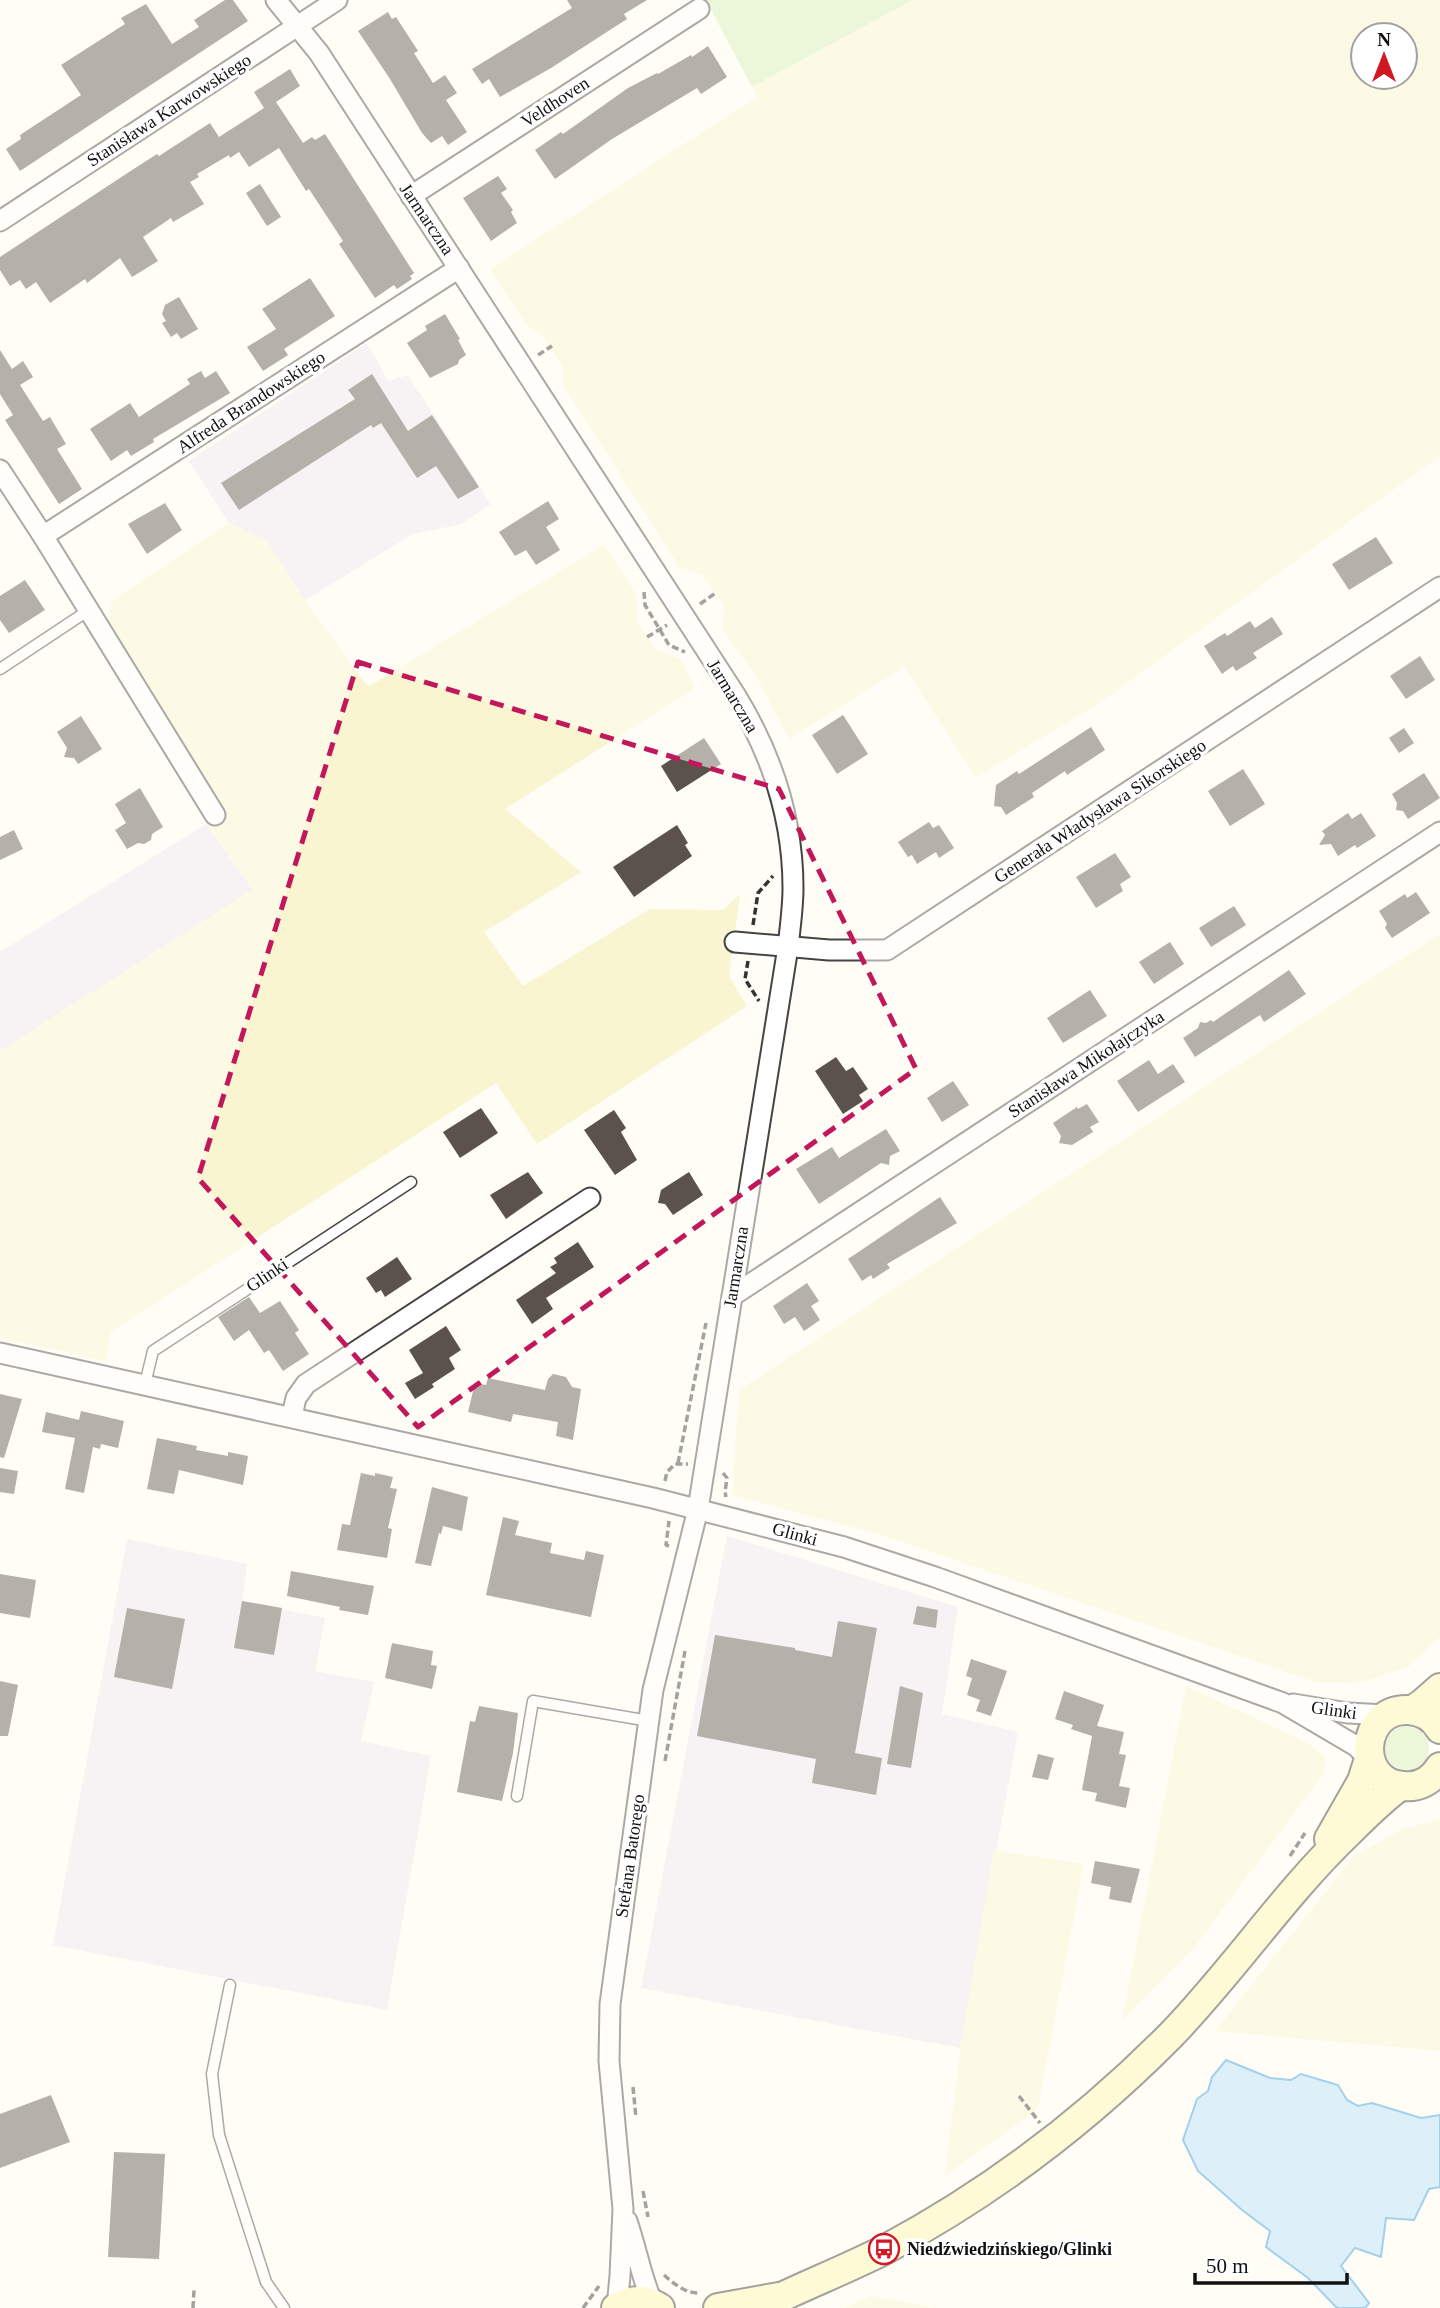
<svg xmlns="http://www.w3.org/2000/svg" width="1440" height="2308" viewBox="0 0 1440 2308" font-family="Georgia,serif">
<rect width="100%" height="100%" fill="#fffdf5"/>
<g fill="#eee5f0">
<path d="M367 343 388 381 408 375 491 504 462 524 413 534 305 600 266 540 229 523 189 461Z"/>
<path d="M206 824 253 890 0 1051V952Z"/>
<path d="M727 1536 958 1607 942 1714 1018 1732 960 2048 641 1988Z"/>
<path d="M127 1539 247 1564 242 1601 325 1618 315 1671 374 1682 361 1741 431 1756 387 2010 53 1945Z"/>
</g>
<g fill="#f9f5d1" fill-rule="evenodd">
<path d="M913 0H1440V456L1098 704 976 777 904 667 789 739 757 678 723 630 724 606 703 575 679 567 562 383 563 368 549 345 540 333 527 326 490 269 757 97 752 87ZM1363 35H1405V77H1363Z"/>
<path d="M229 523 266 540 305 600 368 687 604 545 636 594 638 623 656 649 681 659 695 688 505 809 581 872 484 932 523 986 650 909 723 910 740 894 729 976 747 1006 537 1144 496 1083 111 1332 105 1361 0 1338V1051L253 889 206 824 227 813 107 625 112 601Z"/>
<path d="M1440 934V1637L1408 1667 1363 1682 1319 1683 881 1535 732 1495 739 1390Z"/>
<path d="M1186 1686 1308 1743 1325 1757 1324 1773 1194 1948 1122 2020Z"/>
<path d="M1440 1819V2051L1215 2031 1354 1856 1403 1829Z"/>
<path d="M994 1850 1084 1864 1038 2109 945 2176 960 2048Z"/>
<path d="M872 2296 936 2308H844Z"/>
</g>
<g fill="#d5efb9">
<path d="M706 0H913L752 87Z"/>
<circle cx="1407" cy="1748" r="22"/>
</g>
<path fill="#b4e1fc" stroke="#3399db" stroke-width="2" d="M1226 2060 1270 2078 1291 2080 1301 2074 1338 2085 1347 2100 1358 2106 1372 2103 1421 2118 1440 2115V2187L1429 2189 1414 2220 1386 2218 1381 2257 1355 2248 1341 2266 1369 2303 1365 2308H1337L1308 2278 1266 2247 1270 2231 1242 2210 1198 2171 1183 2140 1197 2099 1208 2091 1212 2077Z"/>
<g fill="#5b524c">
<path d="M225 0H233L248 21 20 171 6 149 21 139 20 135 81 95 61 65 125 24 121 18 146 4 172 44 199 27 194 20Z"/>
<path d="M567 0H647L624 14 627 19 551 68 500 97 489 79 482 84 472 69 572 8Z"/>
<path d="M388 12 392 19 396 17 418 51 414 53 433 83 445 75 457 93 446 100 467 132 448 145 442 136 431 143 422 133 390 79 358 31Z"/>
<path d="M708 46 727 77 701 94 697 88 612 139 555 179 535 150 561 132 563 134 628 88 657 73 658 74 691 55 692 57Z"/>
<path d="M290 69 300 86 276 102 303 143 312 137 315 140 325 134 414 273 410 276 412 279 397 289 394 285 375 298 339 244 343 241 309 189 306 191 279 148 249 167 239 152 230 158 229 155 197 174 199 177 190 182 204 204 173 222 171 218 143 237 158 261 132 277 120 258 87 283 85 279 50 303 36 282 26 289 20 280 10 286 0 270V257L126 174 157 154 159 156 210 123 219 137 264 108 254 92Z"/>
<path d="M498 176 507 189 501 193 513 210 511 212 517 223 491 241 463 198Z"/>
<path d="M260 184 281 217 267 226 246 193Z"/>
<path d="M310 278 335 316 284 349 288 355 263 371 247 347 276 329 262 309Z"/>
<path d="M179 297 198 329 181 339 177 333 171 337 162 323 166 321 162 314 165 305Z"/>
<path d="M445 314 460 339 458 340 466 355 459 360 458 364 430 378 407 343 427 330 425 326Z"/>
<path d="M0 350 12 369 23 361 33 377 20 385 43 421 50 417 66 444 57 449 82 489 59 504 5 420 13 415 0 394Z"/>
<path d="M201 371 205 378 216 371 230 393 153 439 154 442 131 456 127 450 111 461 90 429 130 403 139 417 190 384 187 379Z"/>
<path d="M372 374 408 431 432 415 479 487 458 499 436 466 417 478 381 423 373 428 371 425 239 510 221 483 355 399 348 390Z"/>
<path d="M548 501 559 519 546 527 560 550 536 565 526 550 515 556 499 532Z"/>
<path d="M165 503 182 530 147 554 128 524Z"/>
<path d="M1376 537 1393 563 1349 590 1332 564Z"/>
<path d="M25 580 45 610 9 633 0 620V596Z"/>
<path d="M1272 617 1283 634 1253 653 1257 658 1236 671 1233 666 1222 674 1204 646 1225 633 1227 636 1250 621 1255 628Z"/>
<path d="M1420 656 1435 680 1406 699 1390 676Z"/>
<path d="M843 715 868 754 837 774 812 735Z"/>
<path d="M81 716 102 749 78 764 74 758 64 757 67 748 57 732Z"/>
<path d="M1091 727 1105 750 1067 775 1065 771 1032 793 1034 797 1006 815 1001 807 994 806 996 785 1017 771 1019 774Z"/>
<path d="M1404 728 1414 743 1399 753 1389 738Z"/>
<path d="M704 738 721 764 677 792 661 766Z"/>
<path d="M1243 769 1265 804 1230 826 1208 791Z"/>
<path d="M1424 773 1440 798 1408 819 1403 811 1396 810 1397 803 1392 794Z"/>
<path d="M140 788 163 827 152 834 151 840 144 844 138 843 127 849 115 830 126 823 115 804Z"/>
<path d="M1348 813 1352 819 1361 813 1376 836 1357 848 1355 845 1338 856 1331 844 1319 845 1325 835 1322 831Z"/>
<path d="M929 822 933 828 939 825 954 848 939 858 936 852 917 864 912 855 908 857 898 842Z"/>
<path d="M677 825 688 843 685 845 692 856 634 897 613 867Z"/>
<path d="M14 830 23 849 0 860V837Z"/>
<path d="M1115 853 1131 877 1120 884 1123 891 1096 908 1076 877Z"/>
<path d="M1416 892 1430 913 1392 938 1385 928 1387 924 1379 911 1405 894 1407 898Z"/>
<path d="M1234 906 1246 925 1211 947 1199 928Z"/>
<path d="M1170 942 1184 964 1154 984 1139 962Z"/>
<path d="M1289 970 1306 994 1264 1022 1260 1015 1195 1057 1183 1038 1198 1028 1200 1022 1206 1023 1211 1020 1213 1022Z"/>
<path d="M1090 990 1107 1016 1063 1043 1047 1018Z"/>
<path d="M836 1057 846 1071 853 1067 868 1089 859 1095 863 1101 843 1114 815 1071Z"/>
<path d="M1149 1060 1158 1074 1173 1064 1185 1082 1138 1112 1117 1081Z"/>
<path d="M953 1081 969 1105 942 1122 927 1098Z"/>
<path d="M1087 1104 1099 1122 1090 1127 1093 1132 1072 1145 1059 1143 1061 1136 1053 1123 1077 1107 1078 1109Z"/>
<path d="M481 1108 498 1133 460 1158 443 1132Z"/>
<path d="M614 1110 626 1128 621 1132 637 1160 615 1175 584 1130Z"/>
<path d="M886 1129 900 1151 890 1156 889 1165 881 1163 819 1204 796 1169 832 1147 839 1158Z"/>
<path d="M528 1172 543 1193 506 1219 490 1195Z"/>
<path d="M689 1172 703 1195 673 1215 665 1204 658 1203 661 1190Z"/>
<path d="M940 1197 957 1223 887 1264 890 1268 873 1279 871 1275 862 1281 848 1259Z"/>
<path d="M578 1242 594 1267 546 1298 553 1309 532 1324 516 1300 556 1273 550 1267 557 1263 554 1258Z"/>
<path d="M397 1257 412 1279 385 1297 381 1290 376 1293 366 1278Z"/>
<path d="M807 1283 819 1301 811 1306 820 1320 804 1331 795 1317 784 1324 773 1306Z"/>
<path d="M249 1297 260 1313 280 1301 299 1330 295 1333 309 1354 283 1371 269 1350 264 1353 249 1330 234 1341 218 1317Z"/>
<path d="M446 1326 461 1350 449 1358 455 1369 432 1384 434 1387 415 1399 405 1383 423 1373 409 1350Z"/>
<path d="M553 1374 566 1377 572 1387 581 1389 573 1440 556 1436 558 1422 513 1414 511 1422 468 1412 475 1383 486 1385 488 1378 545 1390 548 1379Z"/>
<path d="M0 1394 22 1399 4 1458 0 1457Z"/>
<path d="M81 1411 124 1421 118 1448 101 1444 100 1449 93 1447 84 1493 65 1489 75 1438 42 1432 46 1412 79 1420Z"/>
<path d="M157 1438 197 1446 196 1450 228 1456V1452L248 1456 243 1485 179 1470 174 1494 147 1489Z"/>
<path d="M0 1468 18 1471 14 1494 0 1492Z"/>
<path d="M361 1473 375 1476V1473L393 1477 390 1488 397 1489 388 1528 392 1529 387 1558 337 1550 342 1524 350 1525Z"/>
<path d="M432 1487 468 1497 462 1531 443 1526 441 1534 439 1533 431 1566 415 1563Z"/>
<path d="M503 1517 519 1521 515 1535 552 1543 550 1553 584 1560 586 1551 604 1555 591 1617 486 1595Z"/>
<path d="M291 1571 374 1586 368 1615 339 1610 340 1607 287 1596Z"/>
<path d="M0 1574 36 1580 30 1618 0 1613Z"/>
<path d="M242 1601 282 1608 274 1655 234 1648Z"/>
<path d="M917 1606 938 1610 936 1628 913 1624Z"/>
<path d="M127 1608 185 1619 172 1689 114 1677Z"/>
<path d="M838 1621 877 1628 855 1753 882 1758 876 1795 812 1783 816 1759 697 1736 715 1635 795 1648V1650L832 1657Z"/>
<path d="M392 1643 433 1651 431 1665 437 1666 432 1689 385 1678Z"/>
<path d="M971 1659 1007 1671 991 1716 976 1711 980 1700 967 1695 972 1678 966 1676Z"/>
<path d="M0 1681 18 1685 8 1736H0Z"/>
<path d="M900 1686 923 1693 911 1768 887 1764Z"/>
<path d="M1064 1691 1104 1705 1097 1726 1124 1732 1119 1754 1126 1755 1119 1786 1130 1788 1126 1808 1095 1801 1097 1793 1082 1790 1092 1736 1071 1729 1073 1725 1055 1719Z"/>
<path d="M479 1706 518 1713 513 1753 502 1801 457 1792 470 1721 475 1722Z"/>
<path d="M1038 1754 1054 1758 1048 1780 1032 1777Z"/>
<path d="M1095 1861 1140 1869 1131 1903 1109 1899 1111 1887 1091 1883Z"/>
<path d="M51 2095 70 2142 0 2168V2114Z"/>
<path d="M114 2152 165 2154 159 2259 108 2257Z"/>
</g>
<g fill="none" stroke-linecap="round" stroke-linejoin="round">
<g stroke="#444" stroke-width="13">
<g id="service">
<path d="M0 669 89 610"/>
<path d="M145 1384 153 1351 411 1182"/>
<path d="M517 1796 533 1701 649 1721"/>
<path d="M230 1985 212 2074 219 2135 266 2282 284 2308"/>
</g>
</g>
<g stroke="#444" stroke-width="23">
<g id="minor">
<path d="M276 0 319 53 736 696C772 755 793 818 793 888 793 908 790 928 788 947L698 1509 653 1690 610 2004 609 2061 623 2209 620 2276 617 2307"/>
<path d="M411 196 699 9"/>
<path d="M0 221 337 0"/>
<path d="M0 470 43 536 459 268"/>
<path d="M43 536 215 815"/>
<path d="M735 942 829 950H887L1440 587"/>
<path d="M732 1296 1440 832"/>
<path d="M0 1353 653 1498 844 1547 935 1577 1283 1703 1356 1746 1369 1759"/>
<path d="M292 1416 296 1398 306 1384 590 1198"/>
<path d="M1293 1704 1348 1713 1386 1715"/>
<path d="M627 2221C636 2247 642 2280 653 2304"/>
</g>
</g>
<g stroke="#333" stroke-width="32">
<g id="secondary">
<path d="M1413 1710 1423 1703 1440 1688"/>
<path d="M1440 1729C1433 1717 1422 1711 1409 1710 1360 1707 1354 1782 1403 1786 1419 1788 1432 1780 1440 1767"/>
<path d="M1329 1839 1362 1781 1369 1759"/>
<path d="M616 2308C630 2300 645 2298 660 2308"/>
<path d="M718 2308 779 2297"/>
<path d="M759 2308C800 2287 843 2271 884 2250 991 2193 1086 2121 1171 2035 1234 1970 1284 1894 1349 1832 1365 1816 1381 1800 1400 1786"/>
</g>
</g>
<g stroke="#333" stroke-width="3.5" stroke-dasharray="7 3.5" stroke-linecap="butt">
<path d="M538 355 552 346"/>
<path d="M644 592 645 605 669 645 685 652"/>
<path d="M700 604 717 592"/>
<path d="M647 637 667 625"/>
<path d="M753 925 758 893 773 876"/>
<path d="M748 961 745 979 759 1001"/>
<path d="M678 1463 706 1323"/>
<path d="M723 1473 727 1478 725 1492 726 1497"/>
<path d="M665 1481 667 1472 675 1464H688"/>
<path d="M669 1546 666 1545 669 1521"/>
<path d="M665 1761 685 1651"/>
<path d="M1290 1856 1305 1833"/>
<path d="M633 2087 636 2118"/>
<path d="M1019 2096 1040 2123"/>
<path d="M643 2191 648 2217"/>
<path d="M664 2275C674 2284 687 2294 700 2293"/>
<path d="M193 2308 194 2290"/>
<path d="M583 2308 599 2286"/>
</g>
<use href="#service" stroke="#fff" stroke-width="10"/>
<use href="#minor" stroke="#fff" stroke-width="19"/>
<use href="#secondary" stroke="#fff6b0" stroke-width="28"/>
</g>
<path d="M0 0H1440V2308H0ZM358 662 779 789 916 1069 418 1427 198 1178Z" fill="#fffdf5" fill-opacity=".55" fill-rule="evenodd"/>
<path fill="none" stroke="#c2185b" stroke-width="5" stroke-dasharray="14 9" stroke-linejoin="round" d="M358 662 779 789 916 1069 418 1427 198 1178Z"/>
<defs>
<g id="bus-ring" transform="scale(1.575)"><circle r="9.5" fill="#fff" stroke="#d11923" stroke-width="1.5"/><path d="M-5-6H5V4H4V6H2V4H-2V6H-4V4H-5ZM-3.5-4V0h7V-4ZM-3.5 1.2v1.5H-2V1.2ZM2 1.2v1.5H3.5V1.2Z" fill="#d11923"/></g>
</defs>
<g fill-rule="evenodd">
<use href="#bus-ring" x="884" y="2249"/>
</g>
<g text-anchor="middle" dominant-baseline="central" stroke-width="7" stroke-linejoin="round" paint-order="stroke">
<g font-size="18" fill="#111" stroke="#fff">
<text transform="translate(555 102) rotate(-33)">Veldhoven</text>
<text transform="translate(169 110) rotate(-33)">Stanisława Karwowskiego</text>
<text transform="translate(427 219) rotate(56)">Jarmarczna</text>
<text transform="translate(251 402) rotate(-33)">Alfreda Brandowskiego</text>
<text transform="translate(733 696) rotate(59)">Jarmarczna</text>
<text transform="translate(1100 811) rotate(-33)">Generała Władysława Sikorskiego</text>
<text transform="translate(1086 1064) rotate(-33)">Stanisława Mikołajczyka</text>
<text transform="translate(736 1267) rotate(-81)">Jarmarczna</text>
<text transform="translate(267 1275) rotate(-34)">Glinki</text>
<text transform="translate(795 1534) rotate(15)">Glinki</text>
<text transform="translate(1334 1710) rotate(8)">Glinki</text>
<text transform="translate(630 1856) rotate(-82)">Stefana Batorego</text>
</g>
<g font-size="18" font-weight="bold" fill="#111" stroke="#fff" text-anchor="start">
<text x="907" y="2249">Niedźwiedzińskiego/Glinki</text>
</g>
</g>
<g transform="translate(1384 56)"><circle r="33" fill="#ffffff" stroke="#a0a0a0" stroke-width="2"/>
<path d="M0-5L12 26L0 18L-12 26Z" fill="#d11923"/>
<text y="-10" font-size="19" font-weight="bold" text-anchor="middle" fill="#111111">N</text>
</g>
<path d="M1195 2273v10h152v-10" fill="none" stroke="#111111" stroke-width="3.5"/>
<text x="1206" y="2273" font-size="21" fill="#111111" stroke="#ffffff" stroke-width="5" paint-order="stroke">50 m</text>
</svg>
